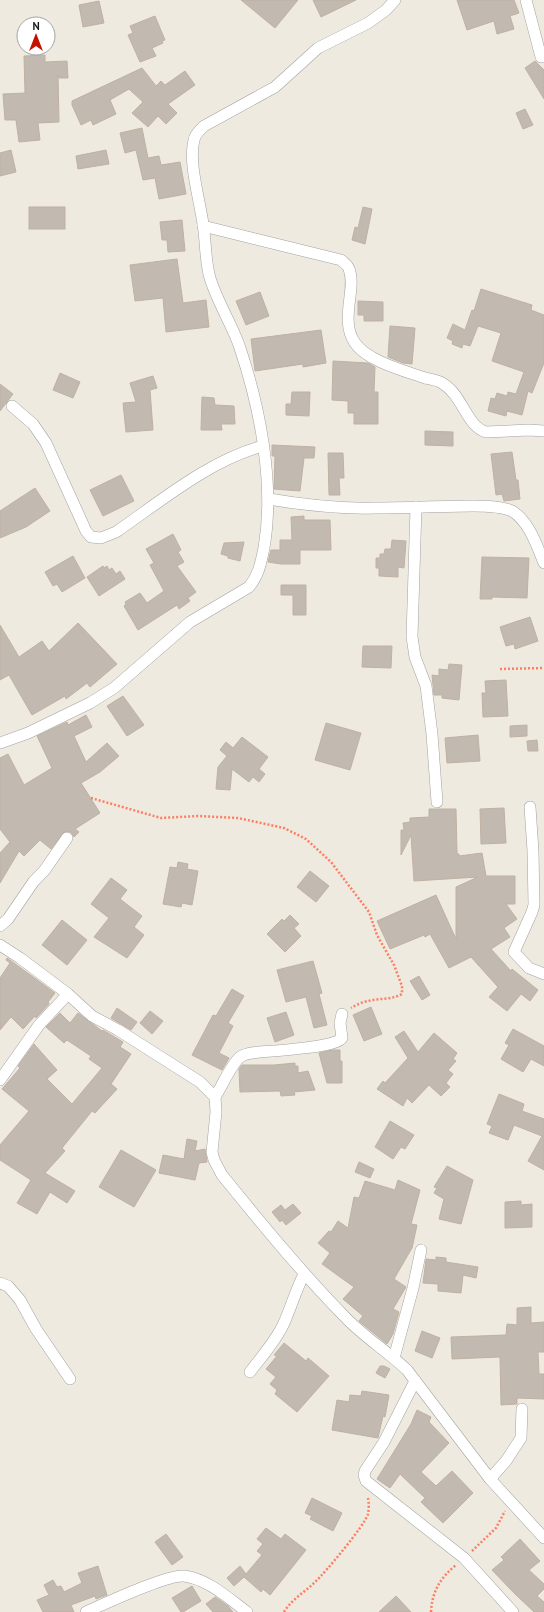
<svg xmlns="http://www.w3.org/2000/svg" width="544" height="1612" viewBox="0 0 544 1612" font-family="'PT Sans',sans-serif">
<rect width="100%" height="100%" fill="#eeeae0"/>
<g fill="#c2b9b0" stroke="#c0b1a2">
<path d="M241 0H298L275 28Z"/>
<path d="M313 0H356L321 17Z"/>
<path d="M457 0H514L519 13 510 16 514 29 497 34 494 21 467 30Z"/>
<path d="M99 1 104 23 83 27 79 5Z"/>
<path d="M155 16 165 40 162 41 163 43 152 48 156 56 140 62 128 35 133 33 130 26Z"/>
<path d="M45 55V62L67 61 68 78H59L58 75 59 122 38 123 40 140 19 142 16 120H5L3 94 25 93 24 56Z"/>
<path d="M535 61 544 70V99L525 68Z"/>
<path d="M142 68 156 86 161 81 165 85 185 71 195 85 168 104 177 113 166 124 158 116 148 127 132 113 143 102 129 89 110 100 116 114 93 125 91 120 81 125 72 105V101Z"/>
<path d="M525 109 533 125 523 129 516 113Z"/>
<path d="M142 128 148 158 159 156 161 165 180 162 186 194 159 199 155 178 143 180 136 150 125 153 120 133Z"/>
<path d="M11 150 16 172 0 176V153Z"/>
<path d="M106 150 109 164 78 169 76 156Z"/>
<rect x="29" y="207" width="36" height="22"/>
<path d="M363 207 372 209 365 244 352 240 355 227 358 228Z"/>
<path d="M182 220 185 251 168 252 167 240H162L160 222Z"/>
<path d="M177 259 183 303 206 300 209 327 166 332 163 298 135 301 130 265Z"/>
<path d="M481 289 532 305 531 310 544 315V363L532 393 528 391 522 415 507 411 506 416 488 411 491 398 495 399 497 393 507 396 508 392 516 394 524 372 492 361 501 333 478 326 470 346 463 344 462 348 452 344 453 341 447 338 453 324 465 330 472 310 474 311Z"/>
<path d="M260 292 269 316 246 325 236 301Z"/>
<path d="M358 301 383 302V321H364V315H358Z"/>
<path d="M390 326 415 328 412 364 403 363 388 357Z"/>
<path d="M321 330 326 363 303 367V364L255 371 251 339Z"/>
<path d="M333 361 368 363 375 367 374 392H378V424H354V413H348V401L332 400Z"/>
<path d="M60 373 80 382 73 398 53 390Z"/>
<path d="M153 376 157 388 150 390 153 430 126 432 123 403 136 402 130 383Z"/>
<path d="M0 384 13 394 0 411Z"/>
<path d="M292 392H310L309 416 286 415V404H291Z"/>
<path d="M202 397 214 398 215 405 234 406 235 424H221L222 430H201Z"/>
<path d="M425 431 453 432V446L425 445Z"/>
<path d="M272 445 315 447 314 458H304L300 491 274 489 275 456H272Z"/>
<path d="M512 452 516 480H518L520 499 504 501 502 494 496 495 491 454Z"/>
<path d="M328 453H343L344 478H339L340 495H329Z"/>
<path d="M121 475 134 501 103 516 90 490Z"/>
<path d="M35 488 50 511 26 527 0 538V511Z"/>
<path d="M304 516V520H330L331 550H300V564H281L268 562 271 550H280V540H292L291 517Z"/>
<path d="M173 534 181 550 178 552 184 562 177 566 196 592 188 598 190 601 179 609 177 605 138 630 124 606 126 604 125 602 140 593 147 603 164 591 150 565 154 563 146 549Z"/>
<path d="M392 540 406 541 404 568 398 567V577L379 576V568H376V558H380V554H384L385 549H391Z"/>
<path d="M244 542 240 561 228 558V556L221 554 224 543Z"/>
<path d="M73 556 85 578 62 592 57 584 53 586 45 572Z"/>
<path d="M482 557 529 558 527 598 492 597V599H480Z"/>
<path d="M103 566 104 568 107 566 109 570 112 568 116 574 120 571 125 579 99 596 87 577Z"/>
<path d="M281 585H306V615H293V595H281Z"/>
<path d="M530 617 538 641 515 649 514 644 506 646 500 627Z"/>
<path d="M78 623 117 664 90 687 87 683 66 699 65 696 32 715 9 675 0 680V625L19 657 42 641 49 651Z"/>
<path d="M363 646H392L391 668 362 667Z"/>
<path d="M449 664 462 665 459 700 442 698V695H434L432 675 439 676V669L448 670Z"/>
<path d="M506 680 508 716 483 717 482 693H486L485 681Z"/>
<path d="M123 696 144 725 127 736 107 706Z"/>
<path d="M86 715 92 727 74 736 86 762 107 743 119 756 100 772 81 783 100 813 75 829 79 832 74 837 71 832H64L51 849 40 840 24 856 19 851 0 883V853L10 842 0 829V758L8 754 24 785 52 768 37 736 67 722 68 725Z"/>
<path d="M326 723 361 733 350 770 315 760Z"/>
<path d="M527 725V736L510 737V726Z"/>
<path d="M478 735 480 761 447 763 445 738Z"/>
<path d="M242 737 268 757 259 769 265 774 259 782 253 777 249 782 232 769 230 790 216 789 218 767 227 756 220 750 226 742 233 748Z"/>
<path d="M537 740 538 751H528L527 741Z"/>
<path d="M504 808 506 843 481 844 480 809Z"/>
<path d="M429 809H456L457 854H459V856L482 853 486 876H515V904H506L517 919 504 928 510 937 491 949 511 971 512 969 538 990 530 1001 521 994 507 1011 489 997 498 987 471 957 449 968 430 934 425 937 424 935 390 949 377 921 436 895 456 939V887L478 877 414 881 411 835 401 855V830H404L403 823 410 822V818L429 817Z"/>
<path d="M178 862 188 864 187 869 198 871 192 905 182 903 181 907 163 904 170 867 177 868Z"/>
<path d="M310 871 329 886 316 902 297 887Z"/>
<path d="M111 878 127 890 120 899 142 916 134 927 144 935 127 958 94 937 109 918 91 904Z"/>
<path d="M290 915 299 924 294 928 301 936 285 952 267 934 282 919 284 921Z"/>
<path d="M62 920 87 940 67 965 42 945Z"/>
<path d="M7 958 55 993 48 1002 49 1004 36 1018 35 1016 23 1029 11 1017 0 1030V978L10 963 6 960Z"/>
<path d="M313 961 322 993 319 994 327 1025 314 1028 306 997 286 1002 277 970Z"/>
<path d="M419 976 430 995 422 1000 410 981Z"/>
<path d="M232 989 244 996 228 1023 233 1026 219 1053 229 1058 222 1070 192 1055 213 1015 216 1016Z"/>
<path d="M371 1007 382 1034 364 1041 353 1015Z"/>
<path d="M117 1008 137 1022 131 1030 111 1018Z"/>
<path d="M150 1011 163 1021 152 1034 140 1023Z"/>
<path d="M286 1012 294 1035 275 1042 267 1018Z"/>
<path d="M60 1013 70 1023 78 1013 102 1031 103 1030 123 1042 120 1047 131 1054 111 1084 117 1089 95 1113 92 1111 62 1148 65 1151 45 1173 75 1191 67 1203 50 1192 37 1214 17 1203 31 1180 0 1160V1145L29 1111 2 1089 20 1068 18 1066 34 1044 57 1070 47 1079 72 1104 102 1068 89 1059 91 1056 67 1040 64 1043 46 1027Z"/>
<path d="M513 1029 544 1046V1066L531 1059 523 1072 501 1059 509 1045 505 1043Z"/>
<path d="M404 1031 418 1052 434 1033 457 1053 453 1059 456 1061 448 1070 453 1074 446 1083 450 1087 441 1096 429 1085 412 1103 407 1098 403 1106 377 1089 383 1081 385 1083 408 1058 395 1037Z"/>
<path d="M332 1050H340V1061H342V1083H327L319 1053Z"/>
<path d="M295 1063V1066H298V1073L308 1071 315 1090 294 1092 295 1095 281 1096 280 1091 240 1092 239 1069 242 1065H274Z"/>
<path d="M499 1094 524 1104 522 1111 544 1119V1170L528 1161 542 1136 514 1125 508 1140 489 1133 492 1126 487 1124Z"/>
<path d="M390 1121 414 1135 405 1149 401 1147 393 1159 375 1147Z"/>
<path d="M187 1139 197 1141 195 1151 205 1149 207 1162 199 1163 195 1180 159 1173 163 1155 184 1159Z"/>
<path d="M121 1150 156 1170 134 1207 99 1187Z"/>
<path d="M359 1162 374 1169 370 1178 355 1172Z"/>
<path d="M447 1166 473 1180 461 1224 439 1219 444 1199 434 1193 437 1188 434 1187Z"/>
<path d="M398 1180 420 1190 411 1224 417 1225 412 1248 394 1279 406 1287 393 1309 399 1312 393 1334 387 1344 359 1321 363 1316 343 1299 354 1287 322 1264 330 1253 318 1243 329 1231 331 1232 338 1221 348 1228 354 1197 359 1198 365 1181 395 1190Z"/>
<path d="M521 1201V1205L532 1204V1227L505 1228V1202Z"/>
<path d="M293 1204 301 1213 286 1225 282 1220 280 1222 272 1212 281 1205 285 1210Z"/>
<path d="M436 1257 446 1258V1262L478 1267 476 1278 463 1275 461 1293 438 1291V1284L423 1283 426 1259 436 1260Z"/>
<path d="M531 1307V1323L544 1322V1352H538L539 1374H544V1399L517 1398V1404L501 1405 500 1357 452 1359 451 1337 506 1335 507 1324 517 1325V1308Z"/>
<path d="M422 1331 440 1338 432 1358 415 1351Z"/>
<path d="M284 1343 306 1361 308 1358 329 1376 297 1412 275 1394 277 1390 270 1384 276 1377 266 1369 277 1356 274 1355Z"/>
<path d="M380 1366H384L390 1369 385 1378 376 1373Z"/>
<path d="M362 1391 389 1395 385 1417 383 1416 378 1438 332 1430 337 1400 349 1402 350 1395 361 1396Z"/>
<path d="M417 1410 431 1417 429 1422 449 1443 421 1472 436 1486 452 1471 473 1493 443 1523 421 1502 425 1498 400 1474 390 1488 377 1479 411 1424Z"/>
<path d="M312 1498 342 1513 333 1531 310 1519 312 1516 305 1513Z"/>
<path d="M266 1528 281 1539 285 1534 306 1550 270 1595 263 1589 261 1592 244 1577 234 1586 227 1578 240 1566 246 1574 262 1555 257 1551 263 1544 257 1539Z"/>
<path d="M166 1534 183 1557 172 1565 155 1542Z"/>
<path d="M520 1539 540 1561 529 1570 544 1584V1589L537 1596 544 1602V1612H534L513 1592 492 1570 504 1560 501 1557Z"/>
<path d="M98 1566 107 1595 96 1599 95 1596 71 1605 74 1612H43L37 1600 49 1595 44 1585 53 1580 57 1587 61 1586 64 1592 82 1583 78 1573Z"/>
<path d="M192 1586 201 1601 183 1612H181L172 1598Z"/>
<path d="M396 1596 411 1612H379Z"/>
<path d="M215 1597 228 1606 233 1612H213L206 1604Z"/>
</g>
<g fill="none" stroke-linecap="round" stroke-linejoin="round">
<g stroke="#a2a2a2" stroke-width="12">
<g id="minor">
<path d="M526 0 541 57"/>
<path d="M203 226 341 260C344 263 348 265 349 269 357 289 339 320 355 343 367 361 405 371 425 378 430 379 437 380 442 383 463 395 466 426 486 432L529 430 544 431"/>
<path d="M12 406 33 424 46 443 86 531 91 537 101 538 116 532C161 501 210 460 263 446"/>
<path d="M269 499C304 505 339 509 375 508 408 508 440 506 473 506 485 506 501 506 512 511 529 521 537 546 544 563"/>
<path d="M416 507 412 637 415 657 426 686 432 734 437 802"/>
<path d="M0 743 28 733 90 703 114 688 190 622 249 587C259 575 261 562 264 548 275 483 260 407 239 345 231 323 217 301 210 278 205 261 206 242 203 224 200 201 188 162 194 140 195 134 200 130 204 126L275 87 318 48 368 23 386 10 395 0"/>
<path d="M530 807 533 851 534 905 532 912 514 952 529 968 544 974"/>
<path d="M0 926 8 919 34 881 44 871 67 838"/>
<path d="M0 945 20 958 68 994 92 1016 118 1030 200 1082 215 1097 216 1112 212 1152 214 1160 222 1175C261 1223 301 1272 345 1317 364 1337 387 1351 407 1370L490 1479 544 1538"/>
<path d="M0 1080 39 1025 68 994"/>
<path d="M215 1097C221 1088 231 1065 239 1058 244 1053 253 1053 259 1052 273 1051 338 1047 342 1038L340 1023 342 1014"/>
<path d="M0 1283 8 1286 20 1300 36 1329 70 1379"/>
<path d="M394 1358 413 1288 421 1250"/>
<path d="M250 1372C262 1356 276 1341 284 1323 291 1307 296 1290 304 1274"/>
<path d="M415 1381 384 1442 365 1471 364 1475 366 1481 464 1558 513 1612"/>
<path d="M490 1479 506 1461 521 1438 522 1409"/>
<path d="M86 1612C104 1604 168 1574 184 1576 208 1579 228 1598 247 1612"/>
</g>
</g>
<g stroke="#ff7d60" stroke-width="2.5" stroke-dasharray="2 2" stroke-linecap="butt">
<path d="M500 669 544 668"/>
<path d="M91 798 161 818 198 816 238 818 284 828 306 839 331 862 369 912 377 935 394 965 402 986V994C392 1000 379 998 368 1001 362 1002 356 1005 351 1008"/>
<path d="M472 1551 496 1528 505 1511"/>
<path d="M284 1612C292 1599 305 1592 315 1582 325 1573 365 1525 368 1514 369 1509 369 1503 368 1498"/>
<path d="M431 1612C432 1592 440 1578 456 1565"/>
</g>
<use href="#minor" stroke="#fff" stroke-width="11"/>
</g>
<g transform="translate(36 36)"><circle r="19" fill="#ffffff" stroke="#a4a4a4"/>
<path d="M0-3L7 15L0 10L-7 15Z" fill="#c70f00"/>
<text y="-6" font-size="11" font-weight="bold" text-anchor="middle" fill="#1b1b1b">N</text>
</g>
</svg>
